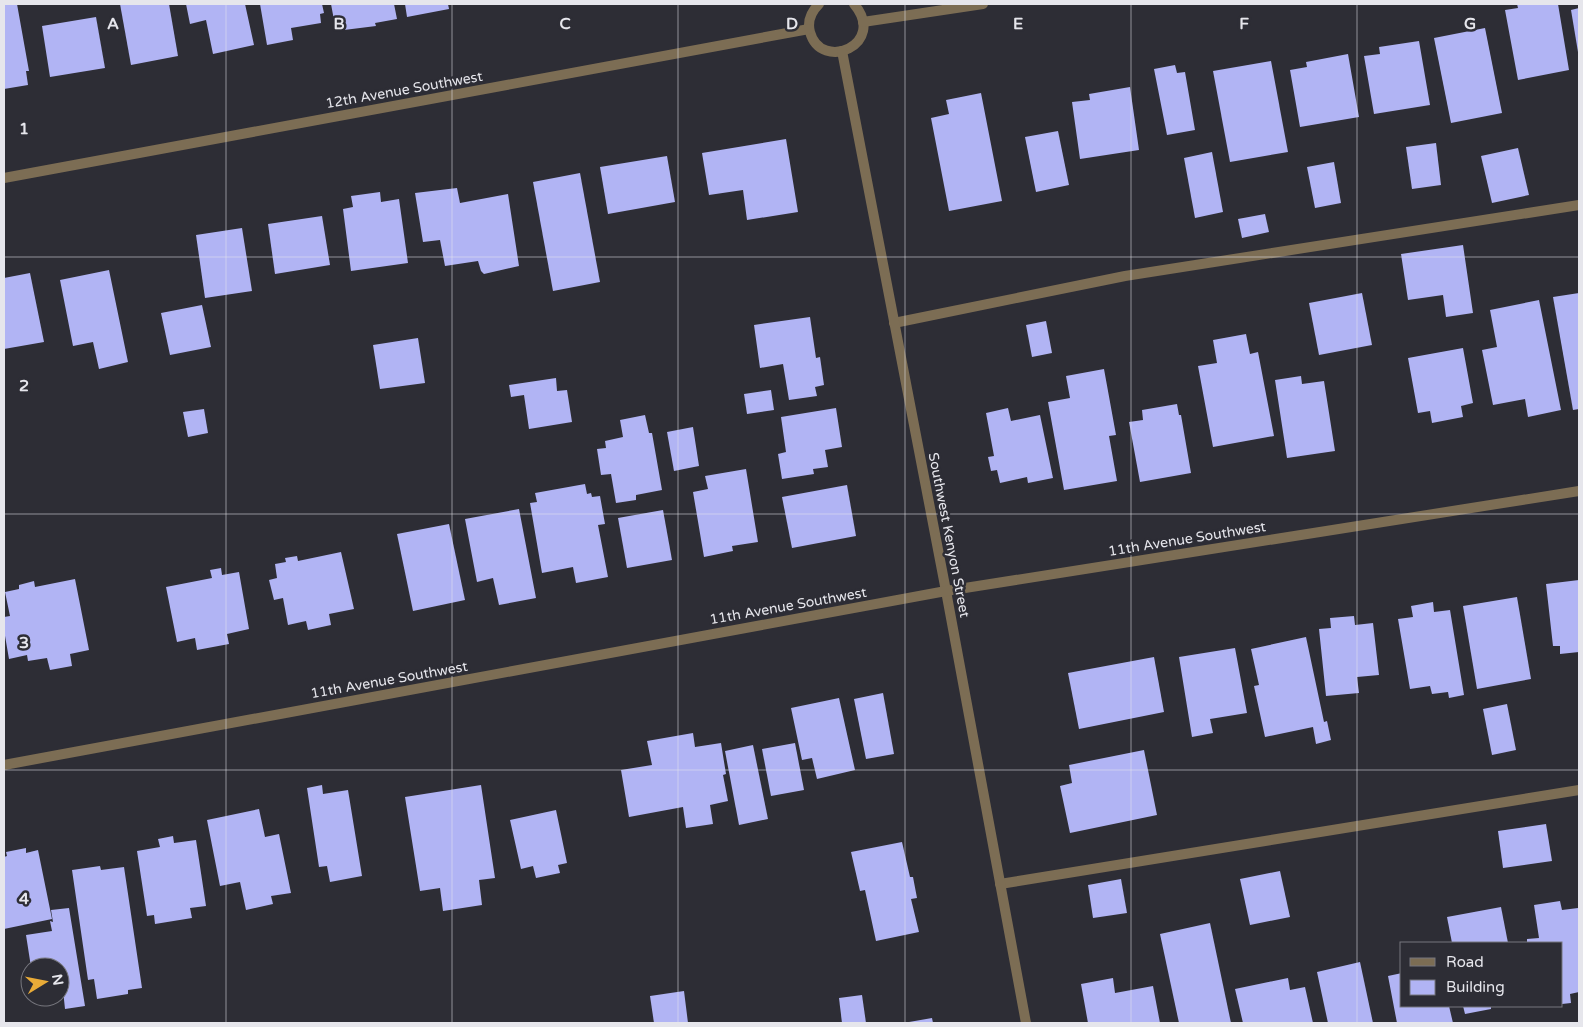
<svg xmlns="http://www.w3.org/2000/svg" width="1583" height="1027" viewBox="0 0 1583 1027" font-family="'Varela Round',sans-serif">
<rect width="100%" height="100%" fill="#2d2d35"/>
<g fill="#b1b4f4">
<path d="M4 4H17L29 71H26L28 85 4 89Z"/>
<path d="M120 4H169L178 56 131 65Z"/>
<path d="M186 4H245L254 45 213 54 206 20 190 24Z"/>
<path d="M260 4H322L324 13 320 14 321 23 291 28 293 40 267 45Z"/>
<path d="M331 4H394L397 19 375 23 376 26 336 31Z"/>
<path d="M405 4H448L449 9 407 17Z"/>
<path d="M1517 4H1558L1569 70 1518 80 1505 10 1518 8Z"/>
<path d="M1579 8V52H1578L1571 10Z"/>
<path d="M96 17 105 68 50 77 42 26Z"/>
<path d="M1485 28 1502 113 1451 123 1434 38Z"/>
<path d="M1419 41 1430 105 1374 114 1364 56 1380 54 1379 47Z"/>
<path d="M1348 54 1359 117 1300 127 1290 70 1307 67 1306 62Z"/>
<path d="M1271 61 1288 152 1230 162 1213 71Z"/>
<path d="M1175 65 1177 73 1185 72 1195 130 1167 135 1154 69Z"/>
<path d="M1130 87 1139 150 1080 159 1072 102 1090 100 1089 94Z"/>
<path d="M981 93 1002 201 949 211 931 118 949 114 946 100Z"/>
<path d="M1058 131 1069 185 1036 192 1025 137Z"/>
<path d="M786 139 798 212 747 220 743 190 709 195 702 153Z"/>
<path d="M1436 143 1441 185 1412 189 1406 147Z"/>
<path d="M1518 148 1529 195 1492 203 1481 156Z"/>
<path d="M1212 152 1223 212 1195 218 1184 158Z"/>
<path d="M667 156 675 202 608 214 600 167Z"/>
<path d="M1334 162 1341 203 1315 208 1307 167Z"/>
<path d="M580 173 600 282 553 291 533 182Z"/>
<path d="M457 188 460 203 508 194 519 266 484 274 481 271 478 261 445 266 440 240 423 242 415 193Z"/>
<path d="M380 192 381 202 399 199 408 263 351 271 343 209 353 207 351 196Z"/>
<path d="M1265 214 1269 232 1242 238 1238 219Z"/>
<path d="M322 216 330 265 275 274 268 224Z"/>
<path d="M242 228 252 291 205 298 196 235Z"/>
<path d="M1463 245 1473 313 1446 317 1443 295 1408 300 1401 254Z"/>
<path d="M109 270 128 362 99 369 93 342 73 346 60 280Z"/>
<path d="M30 273 44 342 4 349V278Z"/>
<path d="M1362 293 1372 345 1319 355 1309 303Z"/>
<path d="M1579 293V409L1573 410 1553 297Z"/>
<path d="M1539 300 1561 410 1528 417 1525 399 1493 405 1482 350 1497 347 1490 310Z"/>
<path d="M202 305 211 347 170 355 161 313Z"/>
<path d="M810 317 816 358 820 357 824 385 815 387 817 396 789 400 783 364 760 368 754 325Z"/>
<path d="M1046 321 1052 353 1032 357 1026 325Z"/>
<path d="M1246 334 1250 354 1258 352 1274 436 1213 447 1198 366 1217 363 1213 340Z"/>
<path d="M418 338 425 383 380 389 373 345Z"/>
<path d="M1463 348 1473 403 1461 406 1463 417 1432 423 1430 411 1418 413 1408 358Z"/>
<path d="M1104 369 1116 435 1109 436 1117 481 1064 490 1048 402 1070 398 1066 376Z"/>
<path d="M1301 376 1302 384 1324 381 1335 451 1287 458 1275 380Z"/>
<path d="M556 378 557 391 567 390 572 422 529 429 524 395 511 397 509 385Z"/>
<path d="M771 390 774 410 747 414 744 394Z"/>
<path d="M1177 404 1179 415H1181L1191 473 1140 482 1129 422 1143 420 1142 410Z"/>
<path d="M836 408 842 447 825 450 828 467 813 469 814 474 782 479 778 454 786 452 781 417Z"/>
<path d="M1008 408 1011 421 1040 415 1053 478 1028 483 1027 477 1000 483 997 470 991 471 988 457 994 456 986 413Z"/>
<path d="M204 409 208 433 188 437 183 412Z"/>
<path d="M645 415 649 433H652L662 490 636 495V500L616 503 611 474 601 475 597 449 606 448 605 441 623 437 620 420Z"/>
<path d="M693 427 699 466 674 471 667 432Z"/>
<path d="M746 469 758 542 732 546 733 551 704 557 693 492 708 489 705 476Z"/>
<path d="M585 484 587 494 591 493 592 497 600 496 605 524 598 525 608 577 576 583 573 567 542 573 530 503 537 502 535 493Z"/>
<path d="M847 485 856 536 792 548 782 497Z"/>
<path d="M519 509 536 598 499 605 493 578 477 582 465 519Z"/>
<path d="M663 510 672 560 627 568 618 518Z"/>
<path d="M449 524 465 600 413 611 397 534Z"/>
<path d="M341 552 354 609 329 614 331 625 308 630 306 621 288 625 283 598 274 600 269 580 277 578 275 564 286 562 285 558 297 556 298 561Z"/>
<path d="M221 568 222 575 239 572 249 629 227 634 229 644 197 650 195 638 177 642 166 587 212 578 210 570Z"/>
<path d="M75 579 89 650 70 654 72 666 50 670 47 658 28 661 27 655 9 659 4 630V617L10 616 5 592 19 589V585L34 581 35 587Z"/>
<path d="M1579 580V652L1560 654V646H1553L1546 584Z"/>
<path d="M1517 597 1531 679 1477 689 1463 606Z"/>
<path d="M1433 602 1434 612 1450 610 1464 695 1449 698 1448 692 1432 694 1430 686 1410 689 1398 619 1413 617 1411 606Z"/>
<path d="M1354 616 1355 625 1373 623 1379 675 1357 677 1359 693 1326 696 1319 629 1331 628 1330 618Z"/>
<path d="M1306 637 1324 722 1327 721 1331 740 1316 744 1313 727 1265 737 1254 686 1259 685 1251 649Z"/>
<path d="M1235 648 1247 713 1210 719 1213 733 1192 737 1179 657Z"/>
<path d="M1154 657 1164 712 1079 729 1068 673Z"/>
<path d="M883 693 894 754 866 759 854 699Z"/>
<path d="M839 698 855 770 817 779 812 758 802 760 791 708Z"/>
<path d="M1507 704 1516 750 1492 755 1483 709Z"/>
<path d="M693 733 695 747 721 743 726 774 723 775 728 801 710 805 713 824 686 828 683 807 629 817 621 770 652 765 647 741Z"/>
<path d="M795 743 804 790 771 796 762 749Z"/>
<path d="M753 745 768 819 739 825 725 751Z"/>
<path d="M1144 750 1157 815 1070 833 1060 786 1072 783 1069 765Z"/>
<path d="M322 785 323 794 348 790 362 876 330 882 327 866 319 867 307 788Z"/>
<path d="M481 785 495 878 479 880 482 905 443 911 440 888 420 891 405 797Z"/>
<path d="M259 809 265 837 279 834 291 893 271 896 273 904 246 910 240 882 220 886 207 820Z"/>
<path d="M556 810 567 863 558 865 560 873 536 878 533 866 521 869 510 820Z"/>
<path d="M1546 824 1552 861 1503 868 1498 831Z"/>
<path d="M173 836 174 843 196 840 206 906 190 908 192 918 155 924 154 915 147 916 137 851 160 847 158 839Z"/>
<path d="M902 842 910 877H913L917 898 911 899 919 932 876 941 865 890 860 891 851 852Z"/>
<path d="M26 848V853L38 850 52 919 4 929V857L7 856 6 852Z"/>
<path d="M100 866 101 870 124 867 142 988 128 990V994L97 999 94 979 88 980 72 870Z"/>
<path d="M1280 871 1290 917 1250 925 1240 879Z"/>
<path d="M1121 879 1127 913 1093 918 1088 885Z"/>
<path d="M1560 901 1562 910 1578 908 1579 918V992L1570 994 1571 1003 1562 1004V943H1527V939L1539 938 1534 905Z"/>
<path d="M1501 907 1508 943H1452L1447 917Z"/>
<path d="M69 908 85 1006 65 1009 63 990 60 991V967H31L26 935 52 931 50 921 53 922 51 910Z"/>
<path d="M1210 923 1231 1023H1179L1160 934Z"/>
<path d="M1360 962 1373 1023H1328L1317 972Z"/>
<path d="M1402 973V1006H1449L1453 1023H1397L1388 976Z"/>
<path d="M1113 978 1115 993 1153 986 1160 1023H1088L1081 984Z"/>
<path d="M1288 978 1290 990 1305 987 1313 1023H1243L1235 989Z"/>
<path d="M684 991 688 1023H654L650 996Z"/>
<path d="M862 995 866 1023H842L839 998Z"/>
<path d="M1463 1006H1491V1009L1465 1014Z"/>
<path d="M932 1018 933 1023H910L909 1022Z"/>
</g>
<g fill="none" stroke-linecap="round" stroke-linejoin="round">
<g stroke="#7c6d54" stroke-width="10">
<path d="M894 323 1125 276 1579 205"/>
<path d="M1000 884 1579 790"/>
</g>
<g stroke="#7c6d54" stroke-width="10">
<path d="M819 4C811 12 807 21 810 32 821 73 888 44 854 4"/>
<path d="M863 22 983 4"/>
<path d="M842 51 946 591 1026 1023"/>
<path d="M4 178 809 29"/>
<path d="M4 765 946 591 1579 491"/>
</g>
</g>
<path fill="none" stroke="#e6e6ec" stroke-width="1" stroke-opacity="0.55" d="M226 4V1023M452 4V1023M678 4V1023M905 4V1023M1131 4V1023M1357 4V1023M4 257H1579M4 514H1579M4 770H1579"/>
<g text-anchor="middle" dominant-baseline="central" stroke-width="5" stroke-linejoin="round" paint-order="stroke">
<g font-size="14" fill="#e6e6ec" stroke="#2d2d35">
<text transform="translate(404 90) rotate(-10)">12th Avenue Southwest</text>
<text transform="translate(949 535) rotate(79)">Southwest Kenyon Street</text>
<text transform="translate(1187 539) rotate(-9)">11th Avenue Southwest</text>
<text transform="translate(788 606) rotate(-10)">11th Avenue Southwest</text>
<text transform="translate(389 680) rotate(-10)">11th Avenue Southwest</text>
</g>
</g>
<g font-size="16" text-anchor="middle" font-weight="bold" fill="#e6e6ec" stroke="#2d2d35" stroke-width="5" stroke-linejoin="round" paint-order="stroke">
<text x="113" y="29">A</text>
<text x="339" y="29">B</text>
<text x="565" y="29">C</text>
<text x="792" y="29">D</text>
<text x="1018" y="29">E</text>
<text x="1244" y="29">F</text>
<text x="1470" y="29">G</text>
<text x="24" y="134">1</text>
<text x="24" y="391">2</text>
<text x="24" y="648">3</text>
<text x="24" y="904">4</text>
</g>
<rect width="1583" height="1027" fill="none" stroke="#e6e6ec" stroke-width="10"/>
<rect x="1400" y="942" width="162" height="65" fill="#2d2d35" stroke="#77777e"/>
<rect x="1410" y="958" width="25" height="8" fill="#7c6d54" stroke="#77777e"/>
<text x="1446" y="967" font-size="15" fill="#e6e6ec">Road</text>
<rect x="1410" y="980" width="25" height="15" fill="#b1b4f4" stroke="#77777e"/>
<text x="1446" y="992" font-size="15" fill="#e6e6ec">Building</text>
<g transform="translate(45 982) rotate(80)"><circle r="24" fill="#2d2d35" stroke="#77777e"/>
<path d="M0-4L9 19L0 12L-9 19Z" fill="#e9ab38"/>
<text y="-8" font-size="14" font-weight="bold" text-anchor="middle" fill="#e6e6ec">N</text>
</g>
</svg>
